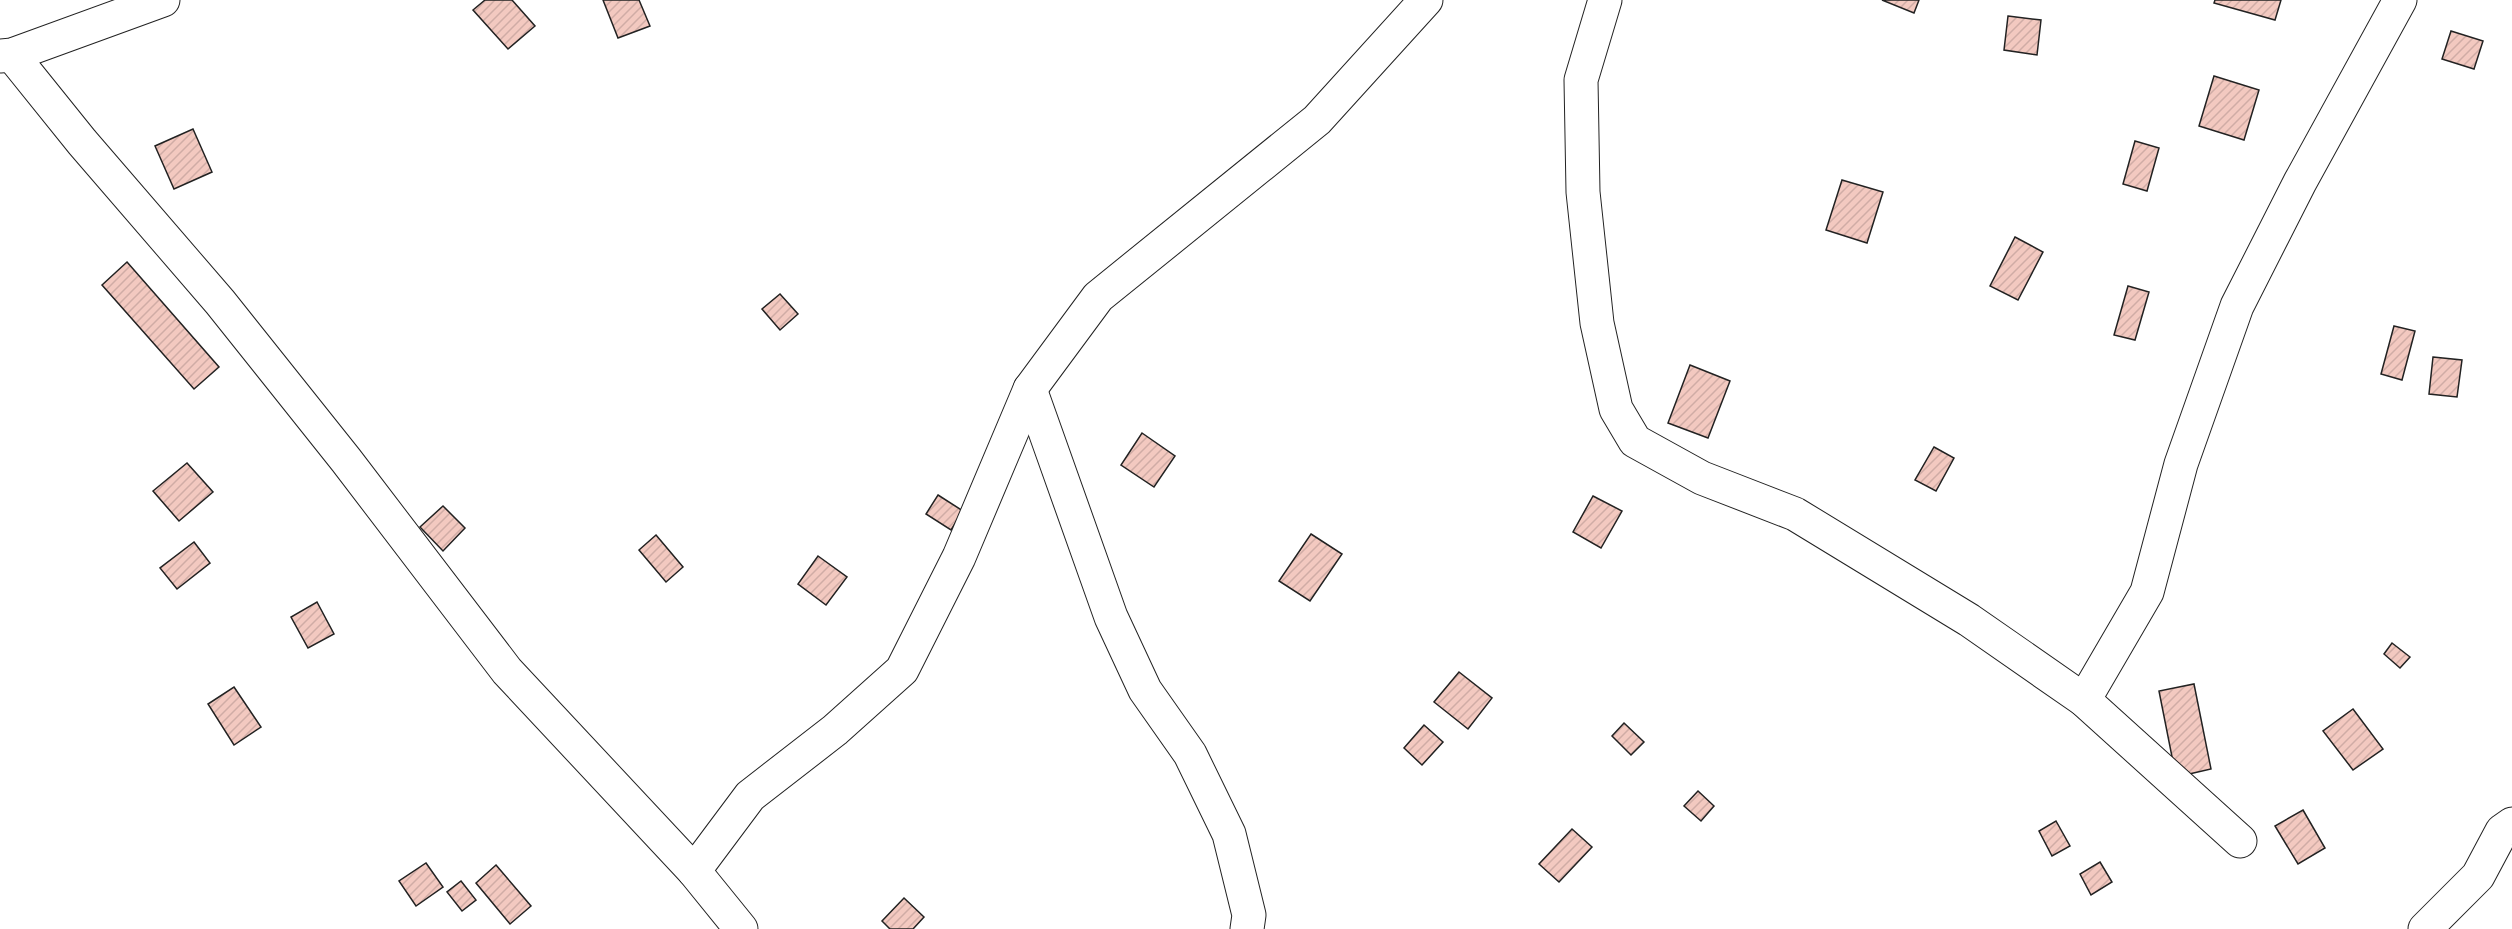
<svg xmlns="http://www.w3.org/2000/svg" width="2512" height="929" viewBox="0 0 2512 929" font-family="'Space Grotesk',sans-serif">
<defs>
<pattern id="building-hatch" width="6" height="6" patternUnits="userSpaceOnUse" patternTransform="scale(1.5)"><rect width="6" height="6" fill="#f3c9c0"/><path d="M-1 1l2-2M0 6l6-6M5 7l2-2" fill="none" stroke="#d0aca5"/></pattern>
</defs>
<rect width="100%" height="100%" fill="#fff"/>
<g fill="url(#building-hatch)" stroke="#222" stroke-width="1.5">
<path d="M485 0H512L535 26 508 49 473 10Z"/>
<path d="M603 0H639L650 26 618 38Z"/>
<path d="M1882 0H1919L1914 13Z"/>
<path d="M2215 0H2281L2275 20 2214 3Z"/>
<path d="M2008 16 2041 20 2037 55 2004 50Z"/>
<path d="M2451 31 2483 41 2474 69 2442 59Z"/>
<path d="M2214 76 2259 90 2244 140 2199 126Z"/>
<path d="M193 129 212 172 174 189 155 146Z"/>
<path d="M2135 141 2159 148 2147 191 2123 184Z"/>
<path d="M1842 180 1883 192 1867 243 1826 230Z"/>
<path d="M2015 237 2043 252 2018 300 1990 286Z"/>
<path d="M127 262 219 367 194 389 102 285Z"/>
<path d="M2128 286 2149 292 2135 340 2114 335Z"/>
<path d="M780 294 798 314 780 330 762 309Z"/>
<path d="M2394 326 2415 331 2402 380 2381 374Z"/>
<path d="M2433 357 2462 360 2457 397 2429 394Z"/>
<path d="M1690 365 1730 381 1708 438 1668 423Z"/>
<path d="M1142 433 1175 456 1154 487 1121 465Z"/>
<path d="M1934 447 1954 458 1936 491 1915 480Z"/>
<path d="M187 463 213 492 179 521 153 491Z"/>
<path d="M938 495 963 511 951 530 926 514Z"/>
<path d="M1593 496 1622 511 1601 548 1573 532Z"/>
<path d="M443 506 465 528 443 551 420 527Z"/>
<path d="M1311 534 1342 554 1310 601 1279 581Z"/>
<path d="M656 535 683 567 666 582 639 550Z"/>
<path d="M194 542 210 563 177 589 160 568Z"/>
<path d="M818 556 847 577 826 605 798 584Z"/>
<path d="M317 602 334 634 308 648 291 617Z"/>
<path d="M2392 643 2410 657 2400 668 2384 654Z"/>
<path d="M1459 672 1492 698 1468 729 1434 702Z"/>
<path d="M2194 684 2211 769 2176 777 2159 691Z"/>
<path d="M234 687 261 727 234 745 208 704Z"/>
<path d="M2353 709 2383 749 2353 770 2323 731Z"/>
<path d="M1624 723 1644 742 1631 755 1612 736Z"/>
<path d="M1424 725 1443 742 1422 765 1404 748Z"/>
<path d="M1698 791 1714 806 1701 821 1684 806Z"/>
<path d="M2303 810 2325 848 2298 864 2275 826Z"/>
<path d="M2056 821 2070 846 2052 856 2039 831Z"/>
<path d="M1572 829 1592 847 1559 882 1539 864Z"/>
<path d="M2100 862 2112 882 2091 895 2080 874Z"/>
<path d="M426 863 443 887 416 906 399 881Z"/>
<path d="M496 865 531 906 510 924 476 883Z"/>
<path d="M461 881 476 900 462 911 447 892Z"/>
<path d="M904 898 924 917 913 929H890L882 921Z"/>
</g>
<g fill="none" stroke-linecap="round" stroke-linejoin="round">
<g stroke="#222" stroke-width="35">
<g id="minor">
<path d="M1605 0 1581 80 1583 192 1597 323 1616 409 1635 441 1702 478 1795 514 1969 620 2084 700 2240 841"/>
<path d="M12 55 82 142 220 302 346 460 507 671 694 871 741 929"/>
<path d="M0 56 12 55 163 0"/>
<path d="M1030 389 1111 617 1145 690 1190 754 1229 834 1249 915 1247 929"/>
<path d="M2084 700 2147 592 2181 464 2237 306 2300 182 2400 0"/>
<path d="M694 871 750 796 835 730 902 670 959 557 1030 389 1098 297 1317 120 1426 0"/>
<path d="M2425 929 2478 876 2502 831 2512 824"/>
</g>
</g>
<use href="#minor" stroke="#fff" stroke-width="33"/>
</g>
</svg>
